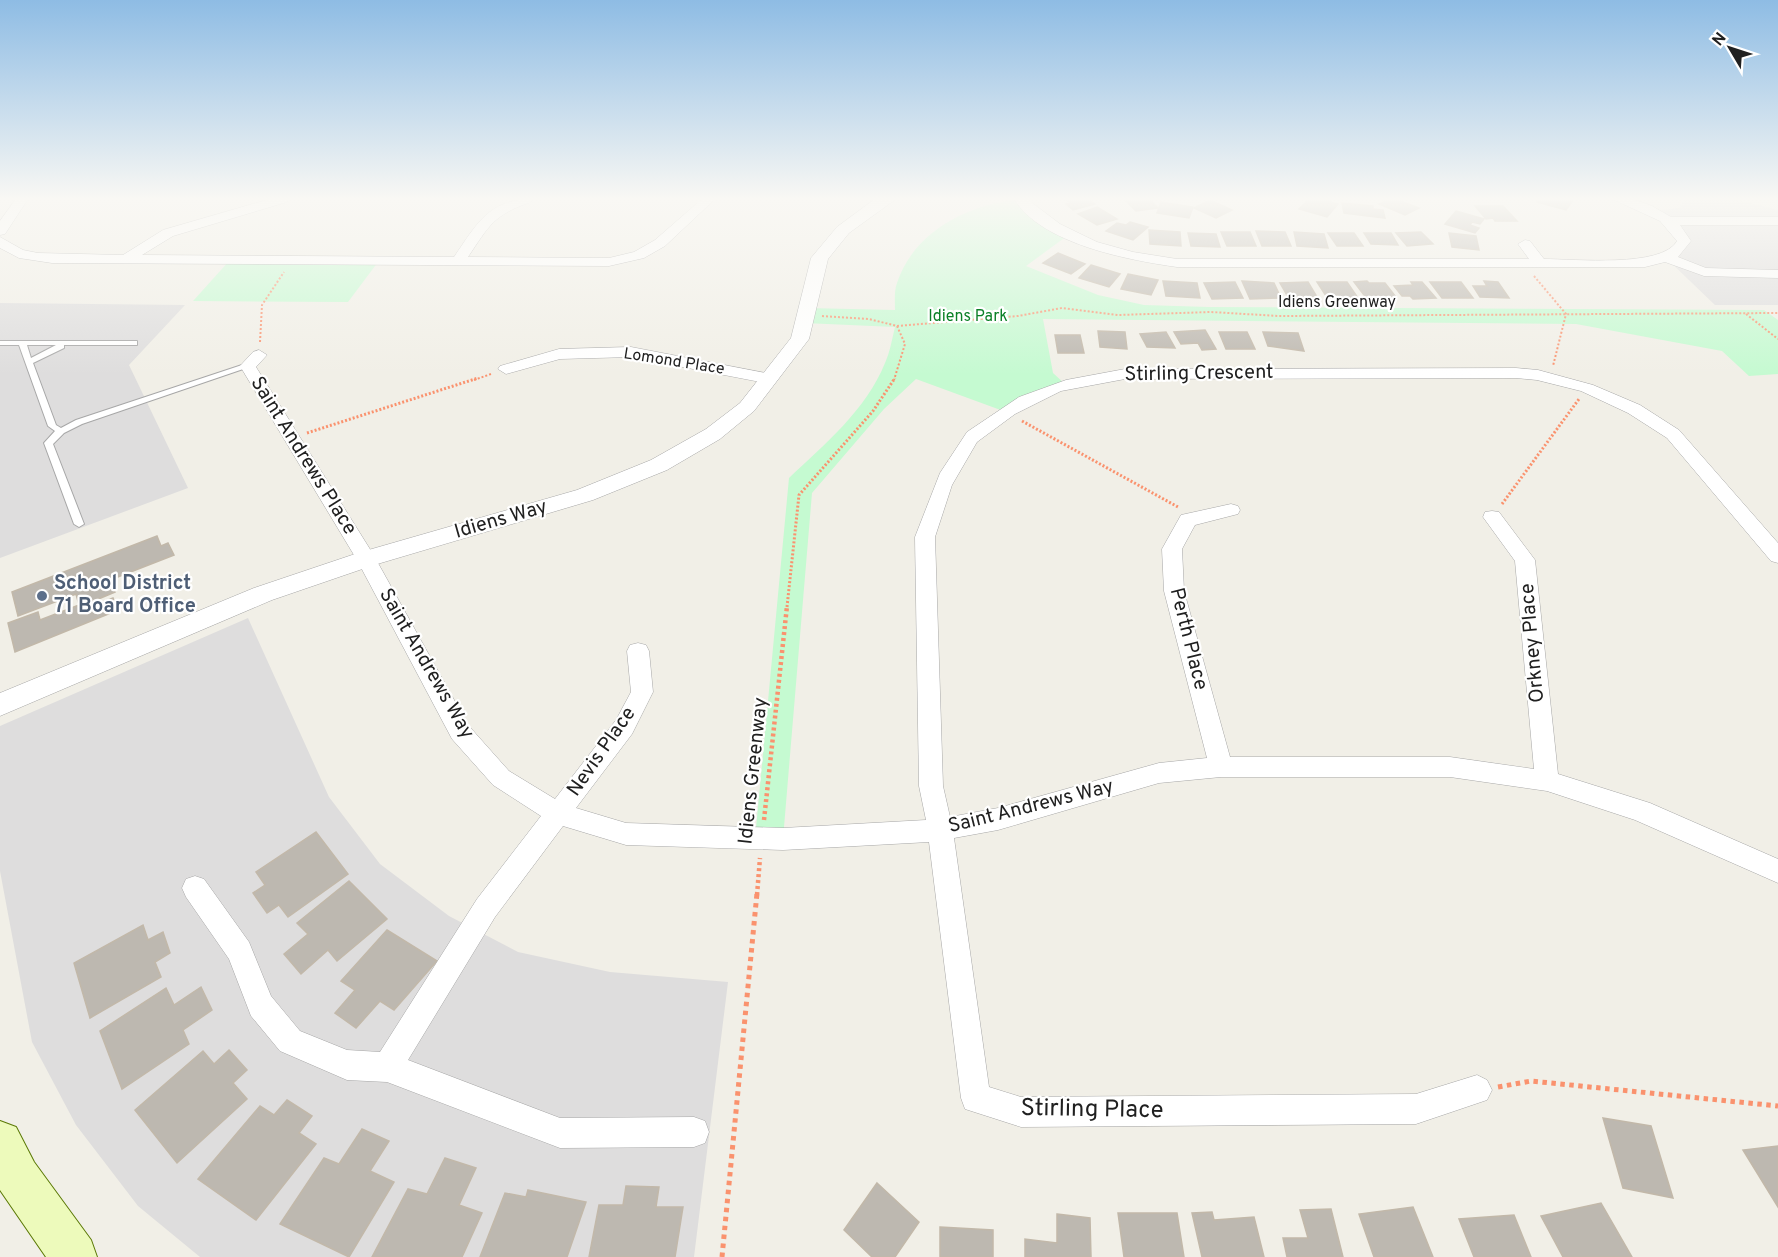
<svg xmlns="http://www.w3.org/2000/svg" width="1778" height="1257" viewBox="0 0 1778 1257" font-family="Overpass,sans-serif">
<rect width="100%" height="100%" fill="#f1efe7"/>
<g fill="#dedddd">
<path d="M1685 199H1734L1778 210V305H1715L1666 258 1684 241 1652 211 1679 208Z"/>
<path d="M0 303 185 305 129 365 188 488 0 558Z"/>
<path d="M248 618 329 797 380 864 449 916 518 952 610 972 728 982 694 1257H200L138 1206 76 1125 32 1042 0 871V726Z"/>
</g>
<g fill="#c5fad1">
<path d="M1020 199 1031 210 1067 236 1026 266 1098 295 1144 305 1209 307 1764 310 1778 320V374L1749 376 1722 351 1576 324 1043 319 1053 373 1065 384 1006 412 916 379 884 409 812 493 783 839H755L789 478C825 444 866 410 885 363 890 352 892 339 895 327L804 323 807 308 895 310C895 302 894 291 897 283 914 231 969 204 1020 199Z"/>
<path d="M230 260 378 262 348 302 193 301Z"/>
</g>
<g fill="#bdb8b0" stroke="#c2b8a9" stroke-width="1.5">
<path d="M1065 199H1087L1095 204 1073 210 1066 204 1071 203Z"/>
<path d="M1124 199H1149L1158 208 1136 211Z"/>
<path d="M1319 199 1338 204 1327 217 1299 209 1308 200 1316 202Z"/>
<path d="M1390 199H1396L1419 208 1405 215 1379 204Z"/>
<path d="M1540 199H1574L1566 210 1537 202Z"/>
<path d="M1210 200 1232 210 1216 218 1194 208Z"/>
<path d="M1161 202 1193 207 1189 218 1157 213Z"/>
<path d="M1342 203 1373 206V209L1383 210 1385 218 1344 213Z"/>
<path d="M1475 206H1503L1517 221H1495L1493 218 1486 219Z"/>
<path d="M1097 207 1117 219 1097 225 1078 214Z"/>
<path d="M1456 211 1484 219 1480 224 1472 222 1470 225 1479 228 1475 233 1445 224Z"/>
<path d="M1130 222 1148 227 1133 240 1106 231 1117 223 1126 225Z"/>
<path d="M1149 230 1180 232 1181 246 1150 244Z"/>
<path d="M1256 231 1285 232 1291 246H1262Z"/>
<path d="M1221 232H1250L1256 246H1227Z"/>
<path d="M1294 232 1324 234 1328 248 1297 246Z"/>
<path d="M1421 232 1433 244 1407 246 1396 233Z"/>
<path d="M1188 233 1216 234 1220 247 1191 246Z"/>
<path d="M1328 233H1354L1363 246H1337Z"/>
<path d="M1364 233H1391L1398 245 1371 244Z"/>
<path d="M1449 233 1476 236 1479 250 1452 247Z"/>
<path d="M1058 253 1085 264 1071 274 1043 263Z"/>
<path d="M1091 265 1120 274 1109 287 1079 278Z"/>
<path d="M1128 274 1158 280 1151 295 1121 289Z"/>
<path d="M1163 281 1197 283 1200 298 1166 296Z"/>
<path d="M1242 281 1274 283 1281 298 1250 299Z"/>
<path d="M1367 281 1369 283H1385L1396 297 1367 299 1354 282Z"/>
<path d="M1484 281 1498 282 1509 298 1480 297 1473 286H1487Z"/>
<path d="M1235 282 1243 298 1212 299 1204 283Z"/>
<path d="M1308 282 1317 297H1288L1280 283Z"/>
<path d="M1317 282H1347L1358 298 1328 299Z"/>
<path d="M1411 282H1422L1436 298 1413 299 1410 296H1402L1394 286 1413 285Z"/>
<path d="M1430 282H1461L1473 298H1442Z"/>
<path d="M1205 330 1216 349 1202 350 1198 343 1181 344 1174 332Z"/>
<path d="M1098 331 1125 332 1127 349 1100 347Z"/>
<path d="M1166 332 1175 348 1147 347 1140 334Z"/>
<path d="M1219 332H1247L1255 349H1226Z"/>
<path d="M1263 332 1298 333 1304 351 1268 346Z"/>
<path d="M1055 335H1080L1084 353H1058Z"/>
<path d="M157 536 161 546 168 543 174 555 110 580 115 592 84 605 85 609 113 598 118 610 15 652 8 623 38 612 40 620 79 605 76 594 18 616 12 592Z"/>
<path d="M316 832 348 874 288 917 279 905 267 913 253 893 265 885 256 872Z"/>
<path d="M349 881 387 919 337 961 328 950 301 974 284 954 308 934 297 923Z"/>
<path d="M143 925 148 940 163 932 170 953 155 962 161 977 90 1018 74 963Z"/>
<path d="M387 930 437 961 394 1010 380 1001 356 1028 335 1013 355 990 341 981Z"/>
<path d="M201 987 212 1010 183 1030 189 1044 122 1089 100 1031 166 988 174 1005Z"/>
<path d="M229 1050 247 1070 233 1083 247 1099 177 1163 135 1110 203 1051 214 1064Z"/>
<path d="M287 1100 312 1116 299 1133 316 1144 256 1220 198 1179 260 1106 274 1115Z"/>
<path d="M1603 1118 1651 1126 1673 1198 1623 1188Z"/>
<path d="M362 1129 389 1141 370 1171 394 1182 349 1257 280 1224 324 1158 339 1164Z"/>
<path d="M1778 1146V1207L1743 1150Z"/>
<path d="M445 1158 476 1168 459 1205 482 1213 462 1257H372L408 1189 427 1194Z"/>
<path d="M877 1183 919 1222 895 1257H872L844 1230Z"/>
<path d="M626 1186 659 1187 656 1207H683L675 1257H589L599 1205H623Z"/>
<path d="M528 1190 586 1202 567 1257H480L505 1193 526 1197Z"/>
<path d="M1601 1203 1632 1257H1563L1541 1216Z"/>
<path d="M1413 1207 1433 1257H1374L1359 1214Z"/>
<path d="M1331 1209 1343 1257H1287L1283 1238H1308L1300 1210Z"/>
<path d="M1212 1212 1214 1220 1254 1217 1264 1257H1202L1192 1213Z"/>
<path d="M1118 1213H1177L1184 1257H1124Z"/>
<path d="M1057 1214 1090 1218 1091 1257H1025V1239L1057 1243Z"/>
<path d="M1514 1215 1531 1257H1474L1459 1219Z"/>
<path d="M940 1227 993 1230V1257H940Z"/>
</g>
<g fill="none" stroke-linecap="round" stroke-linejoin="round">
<g stroke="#a7a7a7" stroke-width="2">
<path id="service" d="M0 341H137V345H64V348L33 363 56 425 61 428 76 420 245 364H248L252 366 82 424 64 433 53 444 84 524 79 527 74 524 44 443 55 431 48 426 19 345H0ZM27 345H56L31 358Z"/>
</g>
<g stroke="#a7a7a7" stroke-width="1">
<g id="minor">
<path d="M16 199H28L5 234 0 235V221Z"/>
<path d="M270 199H288L287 202 173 236 142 255 454 257C476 225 489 199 532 199L531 202C493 215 489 226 468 257L609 258 634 252 655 240 702 199H715L665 246 644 258 609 266 52 263 19 258 0 248V237L23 250 38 253 123 255 163 230Z"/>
<path d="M1014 199H1027L1060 224 1097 242 1133 252 1177 259H1529L1518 244 1525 240 1530 241 1544 259C1574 259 1662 268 1677 241L1660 221 1612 199H1632L1652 206 1671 217H1778V225H1680L1691 241 1678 257 1706 268 1778 270V278L1704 276 1665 262 1645 267H1177C1128 260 1041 244 1014 199Z"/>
<path d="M631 347 771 374 779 379 771 384 631 357 560 359 506 374 498 369 500 366 559 349Z"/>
<path d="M259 350 267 355 256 367 373 554 468 725 509 771 555 799 616 720 631 692 627 651 630 645 638 643 646 645 649 651 653 692 632 734 576 808 626 823 783 828 926 820 919 786 915 537 940 473 967 432 1019 397 1066 380 1125 369 1516 368 1538 370 1593 385 1640 405 1679 430 1778 543V563L1771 561 1667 438 1628 413 1581 391 1537 380 1516 378 1125 379 1061 391 1015 414 977 442 952 485 935 537 943 786 950 817 998 808 1159 763 1207 758 1164 591 1162 549 1181 515 1231 504 1238 506 1240 510 1238 514 1195 525 1182 549 1184 591 1230 757H1450L1534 769 1515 561 1483 517 1485 512 1492 511 1499 512 1535 560 1558 774 1650 803 1778 859V883L1635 820 1547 791 1450 777H1221L1159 783 998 830 954 838 989 1087 1021 1097 1416 1094 1477 1075 1487 1080 1492 1090 1487 1100 1416 1124 1021 1127 965 1109 961 1098 929 842 783 850 626 845 563 826 495 917 408 1060 560 1118 694 1117 705 1121 709 1132 705 1143 694 1147 560 1148 387 1082 347 1080 280 1051 251 1016 229 959 186 897 182 888 186 879 195 876 204 879 249 942 271 996 300 1031 347 1050 380 1052 477 899 541 816 493 785 452 739 357 560 240 366 253 352Z"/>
</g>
</g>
<g stroke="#a7a7a7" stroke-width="1">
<path id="tertiary" d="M875 199H896L849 233 828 259 809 339 754 411 720 439 667 470 593 500 374 565 272 600 0 716V693L254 588 358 553 577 490 651 460 706 429 740 403 791 338 811 258 837 227Z"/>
</g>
<g stroke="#5b7905" stroke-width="2">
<path id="secondary" d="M0 1121 16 1127 34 1162 91 1240 97 1257H46L0 1190Z"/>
</g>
<g stroke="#fa926e" stroke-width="2" stroke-dasharray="2 2" stroke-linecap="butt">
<path d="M1534 276 1566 314 1553 366"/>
<path d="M1746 314 1778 339"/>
<path d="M822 316 869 319 897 326 905 344 894 380"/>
<path d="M897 326 1018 316 1062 308 1118 315 1211 312 1279 316 1778 313"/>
<path d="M260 342 262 305 284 272"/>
<path d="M474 380 491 374"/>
</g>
<g stroke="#fa926e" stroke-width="3" stroke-dasharray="2 2" stroke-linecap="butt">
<path d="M1022 421 1178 507"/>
<path d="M307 433 478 378"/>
<path d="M1502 504 1579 399"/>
<path d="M787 607 799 495 873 411 895 378"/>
</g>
<g stroke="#fa926e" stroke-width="4.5" stroke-dasharray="3 3" stroke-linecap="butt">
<path d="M764 820 787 606"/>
<path d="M757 895 760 858"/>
</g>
<g stroke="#fa926e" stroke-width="5" stroke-dasharray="4.5 4.5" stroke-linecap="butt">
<path d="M1498 1087 1531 1081 1778 1106"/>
<path d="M722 1257 757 893"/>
</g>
<use href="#service" fill="#fff" fill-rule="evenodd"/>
<use href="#minor" fill="#fff" fill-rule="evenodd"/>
<use href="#tertiary" fill="#fff" fill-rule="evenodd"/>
<use href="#secondary" fill="#edfabb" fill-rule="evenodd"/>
</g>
<linearGradient id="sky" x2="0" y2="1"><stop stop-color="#8ebce4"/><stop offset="0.53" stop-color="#f9f8f4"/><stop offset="1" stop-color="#f9f8f4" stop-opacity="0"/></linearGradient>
<rect width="1778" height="375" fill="url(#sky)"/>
<circle fill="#5c6f8a" stroke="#fff" stroke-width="2" cx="42" cy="596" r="6"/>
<g text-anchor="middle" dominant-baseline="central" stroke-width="4.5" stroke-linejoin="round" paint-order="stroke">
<g font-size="16" fill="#202020" stroke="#fff">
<text x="1337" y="303">Idiens Greenway</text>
<text transform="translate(674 362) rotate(9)">Lomond Place</text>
</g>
<g font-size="16" fill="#0c8027" stroke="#fff">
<text x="968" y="317">Idiens Park</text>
</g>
<g font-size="20" fill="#202020" stroke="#fff">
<text transform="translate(1199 374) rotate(-1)">Stirling Crescent</text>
<text transform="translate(303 456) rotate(58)">Saint Andrews Place</text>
<text transform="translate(501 520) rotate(-16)">Idiens Way</text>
<text transform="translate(1188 639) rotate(76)">Perth Place</text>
<text transform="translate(1533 643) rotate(-95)">Orkney Place</text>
<text transform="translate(426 664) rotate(60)">Saint Andrews Way</text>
<text transform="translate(602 752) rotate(-55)">Nevis Place</text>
<text transform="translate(754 771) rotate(-84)">Idiens Greenway</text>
<text transform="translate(1031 807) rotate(-14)">Saint Andrews Way</text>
</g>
<g font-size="20" font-weight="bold" fill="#4e5e75" stroke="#fff" text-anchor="start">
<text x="54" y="584">School District<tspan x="54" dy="23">71 Board Office</tspan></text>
</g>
<g font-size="24" fill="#202020" stroke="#fff">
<text transform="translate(1092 1110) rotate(1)">Stirling Place</text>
</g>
</g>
<g transform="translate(1730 48) rotate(309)" stroke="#ffffff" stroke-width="4.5" paint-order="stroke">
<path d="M0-4.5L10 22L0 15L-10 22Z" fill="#202020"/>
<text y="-9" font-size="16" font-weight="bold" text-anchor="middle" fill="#202020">N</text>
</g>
</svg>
